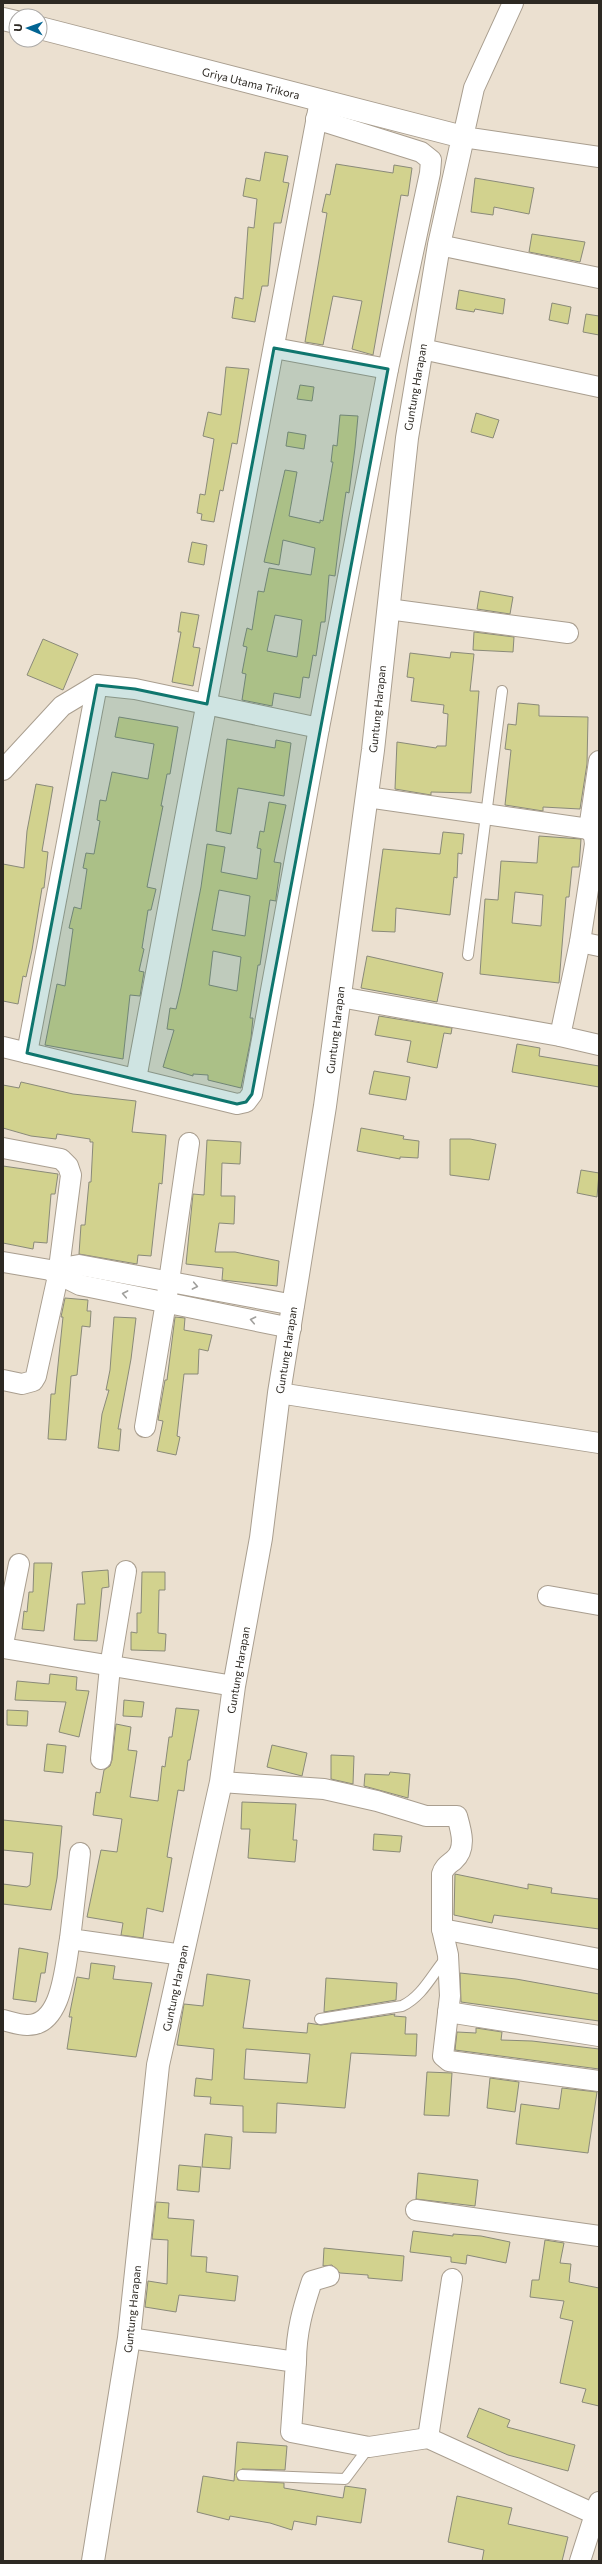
<svg xmlns="http://www.w3.org/2000/svg" width="602" height="2564" viewBox="0 0 602 2564" font-family="Commissioner,sans-serif">
<rect width="100%" height="100%" fill="#ebe0d0"/>
<g fill="#d2d28e" stroke="#8a8a79" fill-rule="evenodd">
<path d="M265 152 288 156 283 182 289 183 281 223H274L268 286H262L255 322 232 318 235 297 243 299 248 227 254 228 257 199 243 196 246 178 260 181Z"/>
<path d="M336 164 393 173 394 165 412 168 408 196 401 195 373 355 352 349 362 301 333 296 323 345 305 342 327 213 322 212 326 194 330 195Z"/>
<path d="M475 178 534 188 529 214 494 207 493 215 471 212Z"/>
<path d="M532 234 585 242 580 262 529 252Z"/>
<path d="M459 290 505 299 503 314 475 309 474 312 456 309Z"/>
<path d="M552 303 571 307 568 324 549 320Z"/>
<path d="M586 314 599 316V335L583 332Z"/>
<path d="M226 367 249 369 237 444 232 443 223 491 220 490 214 522 201 520 202 514 197 513 200 494 205 495 214 439 203 436 208 412 221 415Z"/>
<path d="M300 385 314 387 312 401 297 399Z"/>
<path d="M476 413 499 420 493 438 471 432Z"/>
<path d="M340 415 358 416 355 448 349 493 346 492 342 519 335 576 329 575 325 622H321L316 656 313 655 309 678 303 677 300 698 274 693 272 706 242 700 246 674 242 673 247 647 243 646 247 628 252 630 258 591 264 592 269 568 311 575 315 548 283 540 279 565 264 562 285 470 297 472 289 516 320 523V520L323 521 333 462H331L333 445 337 446ZM275 615 302 620 297 657 267 651Z"/>
<path d="M288 432 306 435 304 449 286 446Z"/>
<path d="M192 542 207 545 204 565 188 562Z"/>
<path d="M480 591 513 597 510 614 477 609Z"/>
<path d="M181 612 199 615 193 647 200 648 193 686 172 682 181 632H178Z"/>
<path d="M474 632 514 637 513 652 473 650Z"/>
<path d="M43 639 78 654 63 690 27 675Z"/>
<path d="M451 652 474 654 470 691H479L471 793 431 792V795L395 789 397 742 436 748 437 746H446L448 714 443 713 444 705 411 701 414 678 407 677 410 653 450 658Z"/>
<path d="M518 703 539 705V716L588 717 587 764 580 809 543 807V811L505 805 511 750 505 749 508 724 516 725Z"/>
<path d="M119 717 178 727 170 774H167L161 806H163L147 887 156 889 151 910H148L142 948 144 949 139 971 144 972 140 996 130 995 123 1059 45 1045 57 984 65 986 73 929 69 928 74 907 81 909 87 869 83 868 86 853 94 854 100 821 97 820 100 800 106 801 112 772 148 779 154 744 115 737Z"/>
<path d="M227 739 275 748 276 740 291 743 284 796 238 788 231 834 216 831Z"/>
<path d="M36 784 53 787 42 851 48 852 44 888H42L32 950 26 977 23 976 18 1004 3 1001V864L24 868 27 831Z"/>
<path d="M269 802 286 805 274 862 281 863 276 898V901L270 900 260 965H258L250 1018H253L251 1038 241 1088 208 1080V1075L193 1074V1076L163 1067 174 1030 167 1029 170 1008 176 1009 181 988 201 887 207 844 225 847 221 872 257 879 261 849 257 848 260 831 264 832ZM219 890 250 896 245 936 212 930ZM213 951 241 957 237 991 209 985Z"/>
<path d="M443 832 464 834 462 854 458 853 457 878 454 877 450 915 396 908 395 932 372 931 383 849 440 854Z"/>
<path d="M539 836 581 839 579 867H572L569 897H566L559 983 480 974 485 899 498 900 501 861 537 863ZM515 892 543 895 541 926 512 923Z"/>
<path d="M367 956 443 973 437 1002 361 988Z"/>
<path d="M379 1016 452 1028 451 1034 444 1033 437 1068 407 1062 411 1041 375 1035Z"/>
<path d="M517 1044 540 1048 539 1056 599 1066V1087L512 1072Z"/>
<path d="M374 1071 410 1077 406 1100 369 1094Z"/>
<path d="M21 1082 73 1094 136 1101 132 1132 166 1135 162 1184 159 1183 151 1256 138 1255 137 1264 79 1254 81 1225H85L89 1182H91L93 1142H90V1139L57 1134 56 1139 31 1136 3 1128V1085L19 1088Z"/>
<path d="M361 1128 404 1136 403 1139 419 1141 418 1158 400 1157V1159L357 1151Z"/>
<path d="M450 1139H470L496 1144 489 1180 450 1175Z"/>
<path d="M207 1140 241 1142 240 1164 222 1163 221 1196H235L234 1224 219 1223 215 1252H235L279 1261 277 1286 222 1280 223 1268 186 1264 193 1194 204 1195Z"/>
<path d="M3 1166 58 1174 55 1194H51L47 1243 34 1242 33 1249 3 1243Z"/>
<path d="M581 1170 599 1173 597 1197 577 1193Z"/>
<path d="M65 1298 88 1300 87 1311H91L90 1327 82 1326 77 1375 71 1376 66 1440 48 1439 51 1394H55L63 1317H61Z"/>
<path d="M114 1317 136 1318 131 1359 118 1429H121L119 1451 98 1448 102 1414 109 1390H106L110 1370Z"/>
<path d="M175 1317 185 1318 184 1330 212 1335 208 1351 199 1349 198 1374H184L177 1436 180 1437 176 1455 157 1451 163 1421 158 1420 165 1380H167Z"/>
<path d="M34 1563H52L44 1631 22 1629 24 1611 27 1612 29 1592H33Z"/>
<path d="M108 1570 109 1587 102 1588 97 1641 74 1640 77 1604H85L82 1572Z"/>
<path d="M142 1572H165V1590H159L158 1633 166 1634 165 1651 131 1650V1632L137 1633V1613H141Z"/>
<path d="M50 1674 77 1677 76 1690 89 1691 79 1737 59 1732 66 1702 15 1700 17 1681 49 1684Z"/>
<path d="M124 1700 144 1702 142 1717 123 1716Z"/>
<path d="M176 1708 199 1710 190 1760H188L184 1791 178 1790 167 1857 172 1858 163 1912 147 1908 143 1938 121 1935 123 1923 87 1917 101 1850 117 1852 122 1819 93 1815 96 1792 100 1793 104 1770 110 1766 112 1760 116 1724 131 1727 128 1750 137 1751 130 1797 158 1801 162 1766 165 1767 169 1737H172Z"/>
<path d="M7 1710 28 1711 27 1726 7 1725Z"/>
<path d="M47 1744 66 1746 63 1773 44 1771Z"/>
<path d="M272 1745 307 1753 302 1776 267 1767Z"/>
<path d="M331 1755 354 1756 353 1784 331 1779Z"/>
<path d="M390 1772 410 1774 408 1798 364 1786 365 1774 389 1775Z"/>
<path d="M242 1802 296 1804 293 1840H297L295 1862 248 1858 250 1829H241Z"/>
<path d="M3 1820 62 1826 57 1878 51 1910 3 1904V1884L27 1887 30 1885 33 1853 3 1850Z"/>
<path d="M374 1834 402 1836 400 1852 373 1850Z"/>
<path d="M455 1874 528 1889V1884L552 1888 551 1893 599 1899V1929L494 1915 492 1923 454 1915Z"/>
<path d="M19 1948 48 1953 45 1973H41L36 2002 13 1999Z"/>
<path d="M91 1963 115 1966 113 1979 152 1983 136 2057 67 2049 72 2017H69L77 1977 89 1979Z"/>
<path d="M460 1973 516 1979 599 1994V2021L461 2002Z"/>
<path d="M207 1974 250 1980 243 2028 307 2033 308 2023 321 2025 395 2014 394 2016 406 2017 405 2034H417L416 2056 351 2053 345 2108 277 2103 276 2133 243 2132V2106L210 2104 211 2097 194 2096 196 2078 212 2080 214 2049 177 2045 184 2004 203 2006ZM246 2049 310 2054 307 2083 244 2079Z"/>
<path d="M326 1978 397 1983 396 2000 324 2012Z"/>
<path d="M476 2028 502 2032 501 2040 532 2041 599 2049V2069L455 2050 457 2032 476 2033Z"/>
<path d="M427 2072 452 2073 449 2116 424 2115Z"/>
<path d="M490 2078 519 2082 515 2112 487 2108Z"/>
<path d="M562 2088 597 2092 588 2153 516 2144 521 2104 559 2109Z"/>
<path d="M205 2134 232 2137 230 2169 202 2167Z"/>
<path d="M179 2165 201 2167 199 2192 177 2190Z"/>
<path d="M418 2173 478 2180 475 2206 416 2199Z"/>
<path d="M156 2202 169 2203 168 2218 194 2220 191 2256 207 2257 206 2272 238 2276 235 2301 179 2295 176 2312 145 2307 148 2281 167 2284 168 2240 152 2239Z"/>
<path d="M413 2231 453 2236V2234L481 2236 510 2242 506 2263 467 2255 466 2264 451 2262V2257L410 2252Z"/>
<path d="M545 2240 564 2243 560 2263 571 2264 569 2282 599 2288V2406L582 2402 586 2389 560 2383 573 2321 560 2318 564 2301 530 2297 532 2280H539Z"/>
<path d="M324 2248 404 2256 402 2281 368 2278V2275L340 2273 332 2265 323 2266Z"/>
<path d="M479 2408 510 2420 507 2427 575 2445 568 2471 508 2455 467 2437Z"/>
<path d="M237 2442 287 2446 285 2470 242 2469 236 2474 238 2480 284 2483V2488L343 2498 345 2486 366 2489 361 2523 317 2516 316 2525 294 2521 292 2530 270 2523 230 2516 229 2520 197 2512 203 2476 234 2481Z"/>
<path d="M457 2496 512 2508 508 2524 568 2537 562 2561H482L484 2550 448 2542Z"/>
</g>
<g fill="none" stroke-linecap="round" stroke-linejoin="round">
<g stroke="#a99e8f" stroke-width="12">
<g id="lane">
<path d="M468 955 502 691"/>
<path d="M320 2019 402 2006C423 1996 432 1974 447 1957"/>
<path d="M242 2475 345 2479 369 2447"/>
</g>
</g>
<g stroke="#a99e8f" stroke-width="22">
<g id="street">
<path d="M513 3 474 88 463 137 599 157"/>
<path d="M439 245 599 278"/>
<path d="M274 348 388 369"/>
<path d="M422 349 599 387"/>
<path d="M388 609 568 633"/>
<path d="M3 770 62 706 97 685 135 689 319 728"/>
<path d="M367 797 589 829"/>
<path d="M580 942 599 946"/>
<path d="M340 997 560 1036 599 1045"/>
<path d="M560 1036 580 942 595 844 594 836 589 829 599 761"/>
<path d="M3 1047 237 1104 246 1102 252 1094 319 728 388 369 430 173 431 160 421 152 316 119"/>
<path d="M27 1053 97 685"/>
<path d="M136 1079 319 106"/>
<path d="M3 1148 61 1159 68 1166 71 1175 58 1276 36 1376 33 1381 22 1384 3 1380"/>
<path d="M3 1262 50 1270 80 1285 291 1328"/>
<path d="M50 1270 79 1265 294 1305"/>
<path d="M279 1393 599 1443"/>
<path d="M145 1427 166 1302 189 1143"/>
<path d="M548 1596 599 1605"/>
<path d="M3 1644 19 1564"/>
<path d="M3 1648 234 1686"/>
<path d="M101 1759 110 1667 126 1571"/>
<path d="M221 1782 324 1789 377 1801 426 1816H457C461 1830 467 1849 454 1860 448 1865 444 1867 442 1874V1929L448 1955 450 1996 443 2056 449 2061 599 2081"/>
<path d="M80 1853 70 1939 183 1955"/>
<path d="M442 1929 599 1959"/>
<path d="M448 2012 599 2036"/>
<path d="M3 2020C11 2022 19 2025 27 2025 63 2026 65 1964 70 1939"/>
<path d="M416 2210 599 2236"/>
<path d="M129 2338 296 2362 291 2432 369 2447 428 2438 599 2516"/>
<path d="M296 2362C296 2332 303 2308 312 2281L329 2276"/>
<path d="M428 2438 452 2279"/>
<path d="M580 2561 599 2502"/>
</g>
</g>
<g stroke="#a99e8f" stroke-width="24">
<g id="secondary">
<path d="M3 19 16 22"/>
<path d="M40 28 463 137 439 245 407 438 373 750 325 1106 279 1393 261 1538 234 1686 221 1782 158 2065 129 2338 93 2561"/>
</g>
</g>
<use href="#lane" stroke="#fff" stroke-width="10"/>
<use href="#street" stroke="#fff" stroke-width="20"/>
<use href="#secondary" stroke="#fff" stroke-width="22"/>
</g>
<defs><path id="oneway-chevron" d="M-2-3.5L2.5 0L-2 3.5" fill="none" stroke-width="1.6" stroke-linecap="round" stroke-linejoin="round"/></defs>
<g stroke="#a09f9c">
<use href="#oneway-chevron" transform="translate(195 1286) rotate(11)"/>
<use href="#oneway-chevron" transform="translate(125 1294) rotate(-169)"/>
<use href="#oneway-chevron" transform="translate(253 1320) rotate(-168)"/>
</g>
<path fill="#0f766e" fill-opacity="0.2" stroke="#0f766e" stroke-width="3" stroke-linejoin="round" d="M274 348 388 369 252 1094 246 1102 237 1104 27 1053 97 685 135 689 207 704Z"/>
<g text-anchor="middle" dominant-baseline="central" stroke-width="3.5" stroke-linejoin="round" paint-order="stroke">
<g font-size="11" fill="#2d2923" stroke="#fff">
<text transform="translate(251 83) rotate(14)">Griya Utama Trikora</text>
<text transform="translate(415 387) rotate(-80)">Guntung Harapan</text>
<text transform="translate(377 709) rotate(-84)">Guntung Harapan</text>
<text transform="translate(335 1030) rotate(-83)">Guntung Harapan</text>
<text transform="translate(286 1350) rotate(-81)">Guntung Harapan</text>
<text transform="translate(238 1670) rotate(-80)">Guntung Harapan</text>
<text transform="translate(175 1988) rotate(-78)">Guntung Harapan</text>
<text transform="translate(132 2309) rotate(-84)">Guntung Harapan</text>
</g>
</g>
<rect width="602" height="2564" fill="none" stroke="#2d2923" stroke-width="8"/>
<g transform="translate(28 28) rotate(272)"><circle r="19" fill="#ffffff" stroke="#aba9a7"/>
<path d="M0-3L7 15L0 10L-7 15Z" fill="#016493"/>
<text y="-6" font-size="11" font-weight="bold" text-anchor="middle" fill="#2d2923">U</text>
</g>
</svg>
